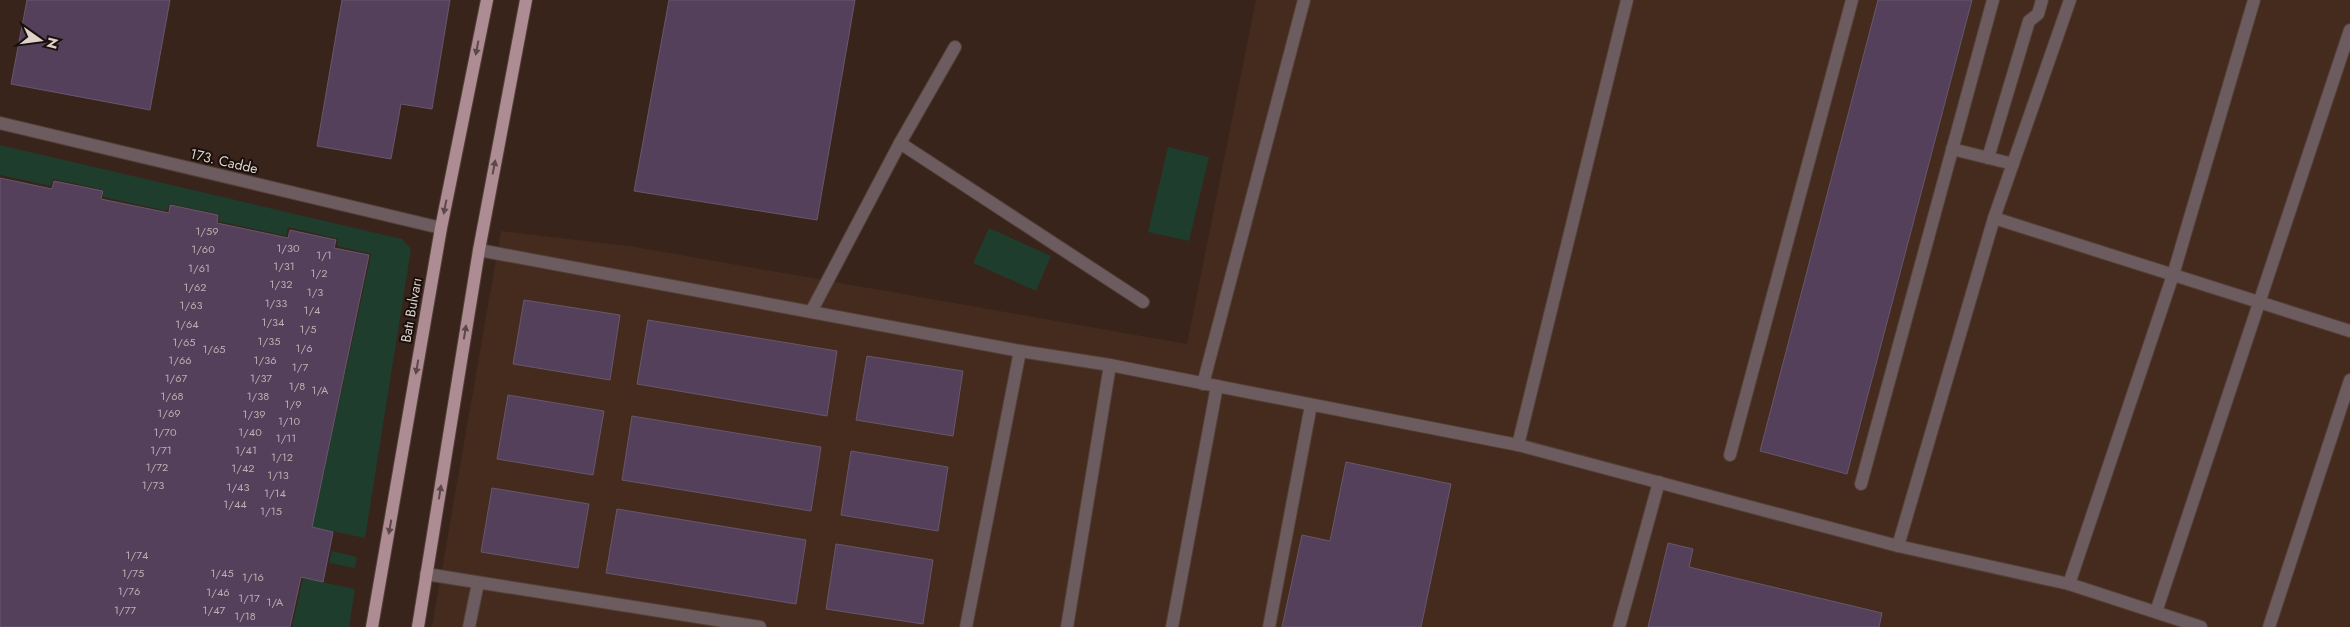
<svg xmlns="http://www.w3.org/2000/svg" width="2350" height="627" viewBox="0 0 2350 627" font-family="Jost,sans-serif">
<rect width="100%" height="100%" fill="#38241b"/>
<path fill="#452b1e" d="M1256 0H2350V627H432L501 231 635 247 1187 344Z"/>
<g fill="#1e3d2c">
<path d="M0 145 402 239 411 249 365 538 312 527 371 254 337 246 338 239 288 227 286 236 218 221 220 214 169 204 167 211 103 197 104 190 53 179 51 186 0 175Z"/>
<path d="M1168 147 1209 157 1189 241 1148 232Z"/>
<path d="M989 228 1051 256 1036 291 973 263Z"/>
<path d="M332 551 357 557 355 568 329 563Z"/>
<path d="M303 578 355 589 349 627H292Z"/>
</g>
<g fill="#54405b" stroke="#66586b">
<path d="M27 0H170L150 110 11 84Z"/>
<path d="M342 0H450L432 109 401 104 391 159 317 146Z"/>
<path d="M669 0H855L817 220 634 191Z"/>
<path d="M1878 0H1972L1847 474 1760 451Z"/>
<path d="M0 178 52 189 54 181 103 191 101 199 169 213 170 205 218 215 217 223 288 238 290 230 336 240 334 248 369 255 312 527 333 532 323 582 301 577 290 627H0Z"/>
<path d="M524 300 620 315 610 380 513 364Z"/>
<path d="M648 320 837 351 827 416 637 384Z"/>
<path d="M867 356 963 371 953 436 856 420Z"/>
<path d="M508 395 604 411 593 475 497 459Z"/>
<path d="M632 416 821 447 811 511 622 480Z"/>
<path d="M851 451 948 467 938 531 841 515Z"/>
<path d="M1346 462 1451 484 1421 627H1282L1302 535 1330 541Z"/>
<path d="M492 488 589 504 578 568 481 552Z"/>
<path d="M617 509 806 540 796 604 606 573Z"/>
<path d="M1668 543 1693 549 1689 567 1882 613 1879 627H1648Z"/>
<path d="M836 544 933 560 923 624 826 609Z"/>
</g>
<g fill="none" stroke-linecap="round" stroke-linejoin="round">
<g stroke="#534037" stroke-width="14">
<g id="minor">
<path d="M0 123 441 228"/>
<path d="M900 143 1143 302"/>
<path d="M1952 149 2013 164"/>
<path d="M1988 158 2029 21 2038 14 2042 0"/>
<path d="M1994 218 2350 331"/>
<path d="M479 250 1020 351 1110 365 1518 445 1898 546 2069 584 2201 627"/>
<path d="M811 312 900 143 955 47"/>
<path d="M1203 384 1304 0"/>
<path d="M1518 445 1627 0"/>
<path d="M1730 455 1852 0"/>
<path d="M1861 484 1993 0"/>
<path d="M1898 546 1994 218 2070 0"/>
<path d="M426 574 760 627"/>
<path d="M2069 584 2173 275 2254 0"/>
<path d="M2156 612 2350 30"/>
<path d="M469 627 478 583"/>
<path d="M966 627 1020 351"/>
<path d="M1067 627 1110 365"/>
<path d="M1172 627 1217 386"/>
<path d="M1269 627 1311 405"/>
<path d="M1619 627 1659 482"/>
<path d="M2269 627 2350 380"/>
</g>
</g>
<g stroke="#534037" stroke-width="14">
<g id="major">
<path d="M372 627 441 228 487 0"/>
<path d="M418 627 479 250 526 0"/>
</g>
</g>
<use href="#minor" stroke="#6c5b5f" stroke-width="12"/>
<use href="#major" stroke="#ae8c94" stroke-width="12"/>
</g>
<defs><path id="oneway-solid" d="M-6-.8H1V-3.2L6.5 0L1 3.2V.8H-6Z" transform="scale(1.25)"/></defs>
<g fill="#5c4849">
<use href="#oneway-solid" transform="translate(477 48) rotate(101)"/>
<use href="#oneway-solid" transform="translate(494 167) rotate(-79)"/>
<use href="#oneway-solid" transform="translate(445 207) rotate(101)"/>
<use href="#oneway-solid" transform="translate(465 332) rotate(-81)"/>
<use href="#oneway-solid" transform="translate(417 367) rotate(100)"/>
<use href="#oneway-solid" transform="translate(440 492) rotate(-81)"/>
<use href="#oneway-solid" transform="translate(390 527) rotate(100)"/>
</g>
<g text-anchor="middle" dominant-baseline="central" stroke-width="4" stroke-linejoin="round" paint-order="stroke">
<g font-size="11" fill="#bcaeb0">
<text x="207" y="231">1/59</text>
<text x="288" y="248">1/30</text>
<text x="203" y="249">1/60</text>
<text x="324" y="255">1/1</text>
<text x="284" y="266">1/31</text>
<text x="199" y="268">1/61</text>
<text x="319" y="273">1/2</text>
<text x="281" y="284">1/32</text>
<text x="195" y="287">1/62</text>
<text x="315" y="292">1/3</text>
<text x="276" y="303">1/33</text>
<text x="191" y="305">1/63</text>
<text x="312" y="310">1/4</text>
<text x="273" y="322">1/34</text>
<text x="187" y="324">1/64</text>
<text x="308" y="329">1/5</text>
<text x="269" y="341">1/35</text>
<text x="184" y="342">1/65</text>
<text x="304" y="348">1/6</text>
<text x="214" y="349">1/65</text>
<text x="180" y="360">1/66</text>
<text x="265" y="360">1/36</text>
<text x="300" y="367">1/7</text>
<text x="176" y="378">1/67</text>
<text x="261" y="378">1/37</text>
<text x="297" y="386">1/8</text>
<text x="320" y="390">1/A</text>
<text x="172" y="396">1/68</text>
<text x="258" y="396">1/38</text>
<text x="293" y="404">1/9</text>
<text x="169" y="413">1/69</text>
<text x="254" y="414">1/39</text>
<text x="289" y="421">1/10</text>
<text x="165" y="432">1/70</text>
<text x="250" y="432">1/40</text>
<text x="286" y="438">1/11</text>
<text x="161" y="450">1/71</text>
<text x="246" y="450">1/41</text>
<text x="282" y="457">1/12</text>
<text x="157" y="467">1/72</text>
<text x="243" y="468">1/42</text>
<text x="278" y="475">1/13</text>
<text x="153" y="485">1/73</text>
<text x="238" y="487">1/43</text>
<text x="275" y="493">1/14</text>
<text x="235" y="504">1/44</text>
<text x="271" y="511">1/15</text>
<text x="137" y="555">1/74</text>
<text x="133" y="573">1/75</text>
<text x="222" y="573">1/45</text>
<text x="253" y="577">1/16</text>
<text x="129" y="591">1/76</text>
<text x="218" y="592">1/46</text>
<text x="249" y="598">1/17</text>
<text x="275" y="602">1/A</text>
<text x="125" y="610">1/77</text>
<text x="214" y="610">1/47</text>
<text x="245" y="616">1/18</text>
</g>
<g font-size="14" fill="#dfd2cc" stroke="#19100c">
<text transform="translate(224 161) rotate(13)">173. Cadde</text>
<text transform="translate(411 310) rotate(-80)">Batı Bulvarı</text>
</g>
</g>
<g transform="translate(40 40) rotate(104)" stroke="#19100c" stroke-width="4" paint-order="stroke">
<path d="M0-4L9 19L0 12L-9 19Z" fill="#dfd2cc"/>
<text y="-8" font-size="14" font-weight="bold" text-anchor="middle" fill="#dfd2cc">N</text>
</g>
</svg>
